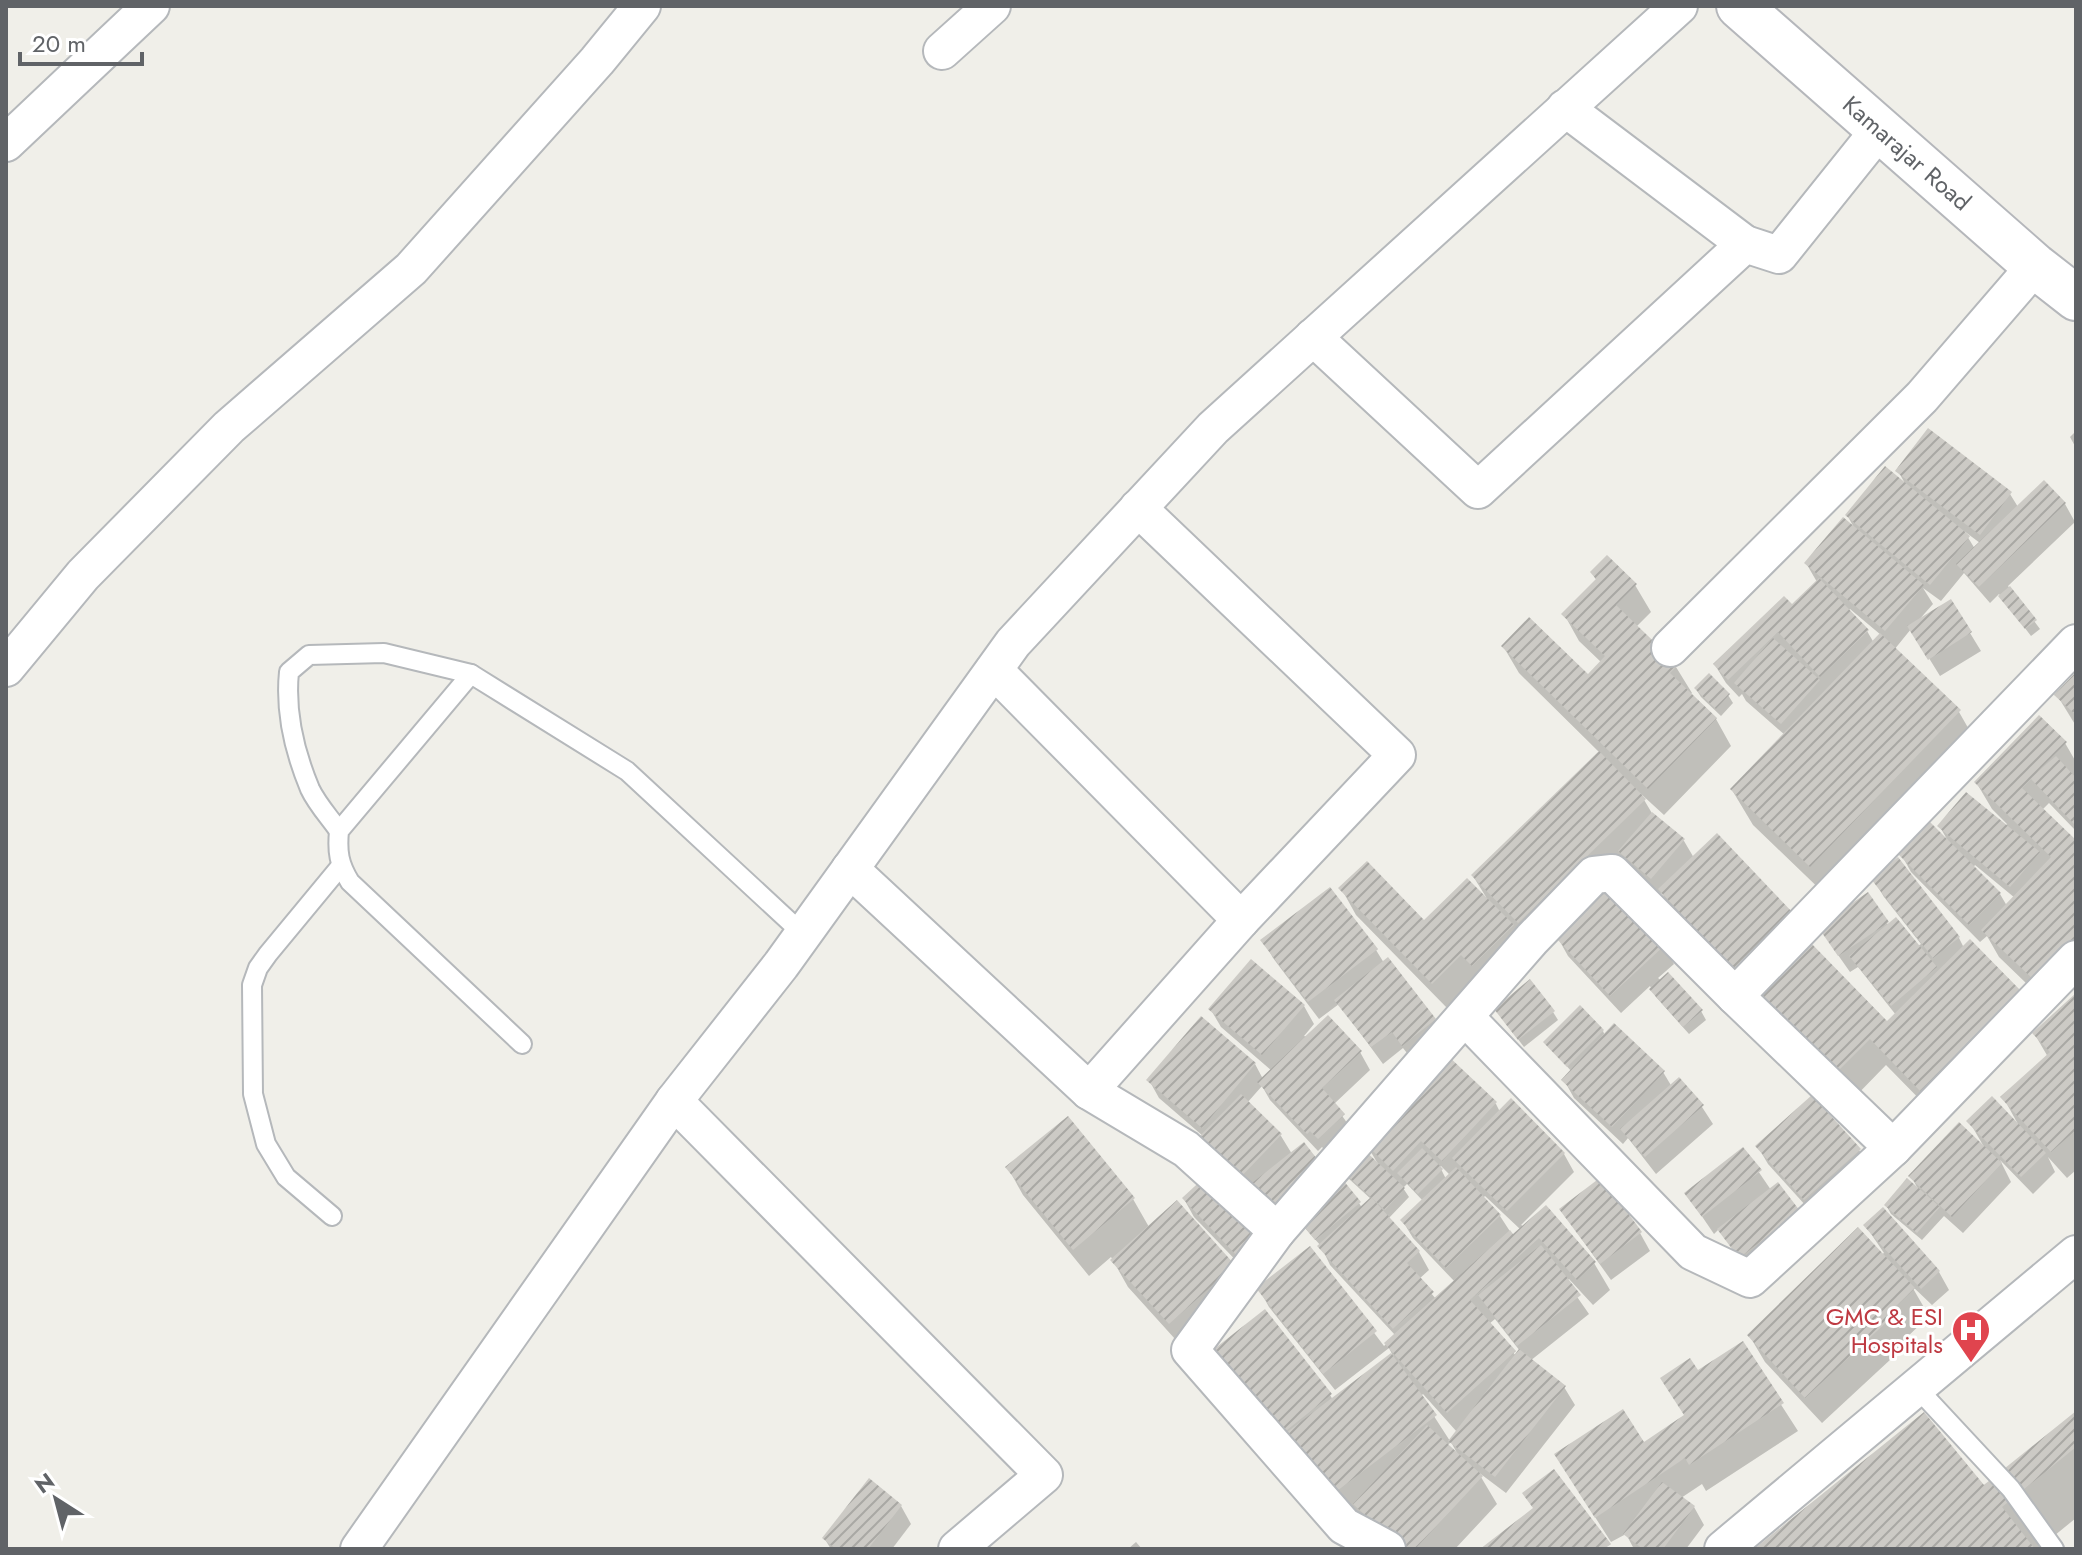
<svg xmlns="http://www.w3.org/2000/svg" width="2082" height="1555" viewBox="0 0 2082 1555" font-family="Jost,sans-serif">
<defs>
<pattern id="building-hatch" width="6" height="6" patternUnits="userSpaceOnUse" patternTransform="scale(2)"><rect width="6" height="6" fill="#cccac5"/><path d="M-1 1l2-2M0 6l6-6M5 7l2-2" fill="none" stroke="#a9a8a4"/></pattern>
</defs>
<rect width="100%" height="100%" fill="#f0efe9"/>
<g fill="#0003" fill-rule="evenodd">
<path d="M2076 431V448L2070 437Z"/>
<path d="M1898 471 2010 494 2018 507 2065 504 2075 522 2008 586 2040 629 2031 636 1999 594 1990 603 1964 573 1941 601 1923 588 1933 604 1918 621 1970 633 1981 651 1940 676 1911 629 1894 650 1959 712 1979 747 1831 900 1753 825 1732 790 1785 735 1746 701 1742 694 1739 697 1726 683 1715 665 1792 606 1817 582 1806 563 1856 531 1847 515 1907 487ZM1964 531 1980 543 1975 549ZM1850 609 1881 635 1874 643 1867 631 1848 611Z"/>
<path d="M1592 573 1635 585 1651 612 1636 627 1676 667 1692 693 1690 695 1716 719 1731 746 1664 815 1640 793 1653 815 1684 841 1694 858 1809 943 1887 1024 1896 1015 1858 967 1850 972 1831 945 1868 895 1889 926 1918 946 1921 944 1884 897 1873 879 1959 938 1964 948 2021 993 1937 1117 1886 1065 1850 1102 1676 917 1663 895 1631 870 1625 861 1534 949 1514 931 1527 953 1448 1009 1356 915 1341 888 1424 923 1486 897 1473 876 1600 753 1519 673 1503 646 1589 677 1602 663 1579 641 1564 614 1597 581Z"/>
<path d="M2076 675V726L2057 695Z"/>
<path d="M1696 689 1728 695 1733 703 1721 716 1701 697Z"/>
<path d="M2065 743 2076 762V775L2073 778 2076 780V831L2049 803 2042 810 2076 842V981L2051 1007 1999 957 1987 936 1980 942 1911 872 1901 854 1948 841 1940 827H2005L2007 824 1992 809 1976 782ZM1975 865 2015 898 2007 906 2000 894 1973 868Z"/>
<path d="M1558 938 1663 946 1674 964 1658 978 1701 1011 1706 1020 1689 1034 1656 997 1650 986 1621 1013 1568 956Z"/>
<path d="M1263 940 1376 950 1384 963 1388 960 1435 1020 1445 1038 1414 1062 1403 1048 1383 1064 1339 1004 1319 1019 1273 958Z"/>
<path d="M2076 996V1170L2067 1178 2048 1157 2055 1172 2033 1194 2000 1160 2011 1182 1963 1233 1944 1216 1922 1240 1891 1214 1886 1205 1919 1191 1911 1176 1984 1147 1969 1121 2019 1126 2003 1097 2048 1057 2034 1033Z"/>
<path d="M1304 1006 1314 1024 1304 1036 1360 1052 1370 1070 1334 1104 1354 1133 1330 1156 1322 1147 1318 1151 1270 1100 1262 1086 1247 1103 1281 1136 1292 1154 1359 1203 1362 1208 1372 1200 1348 1178 1344 1170 1378 1164 1365 1142 1446 1057 1496 1104 1500 1112 1564 1154 1574 1172 1521 1225 1594 1263 1610 1290 1593 1305 1569 1279 1566 1281 1589 1314 1530 1361 1564 1387 1575 1405 1506 1493 1478 1472 1497 1504 1455 1549H1391L1371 1531 1360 1512 1346 1523 1227 1380 1330 1395 1333 1400 1392 1354 1389 1348 1335 1390 1269 1307 1259 1289 1310 1248 1384 1346 1395 1335 1330 1265 1321 1246 1304 1227 1247 1198 1203 1136 1159 1098 1149 1080 1255 1064 1263 1079 1272 1071 1221 1027 1211 1010ZM1441 1166 1450 1175 1446 1179 1440 1167ZM1407 1184 1423 1201 1402 1220 1413 1238 1455 1282 1436 1299 1419 1279 1429 1270 1419 1252 1388 1219 1409 1197 1403 1188ZM1485 1196 1521 1230 1513 1236 1500 1216 1483 1198ZM1495 1319 1520 1351 1516 1356 1489 1324ZM1423 1394 1457 1432 1450 1441 1421 1396ZM1451 1442 1458 1455 1447 1446Z"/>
<path d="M1553 1012 1558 1020 1524 1047 1501 1017Z"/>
<path d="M1603 1031 1605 1036 1663 1072 1672 1087 1679 1080 1702 1107 1713 1124 1656 1174 1628 1138 1623 1144 1574 1098 1564 1080 1572 1072 1545 1042Z"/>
<path d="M1758 1147 1859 1150 1870 1168 1816 1217 1768 1164Z"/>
<path d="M1743 1149 1771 1190 1798 1212 1751 1275 1719 1229 1714 1234 1686 1193Z"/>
<path d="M1008 1168 1133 1199 1149 1227 1233 1266 1185 1350 1128 1287 1111 1257 1089 1276 1023 1195Z"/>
<path d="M1206 1177 1250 1275 1194 1217 1184 1199Z"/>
<path d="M1561 1210 1640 1233 1650 1251 1611 1280Z"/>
<path d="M1882 1210 1939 1272 1949 1290 1932 1305 1911 1285 1929 1316 1902 1342 1905 1346 1822 1423 1765 1362 1749 1335 1884 1253 1865 1225Z"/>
<path d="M1742 1344 1798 1431 1706 1491 1702 1484 1681 1498 1694 1507 1704 1525 1686 1549H1634L1626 1534 1611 1542 1572 1481 1643 1445 1686 1417 1697 1373Z"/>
<path d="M2076 1413V1518L2038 1549H1758L1984 1488Z"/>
<path d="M869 1481 901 1506 911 1524 892 1549H831L824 1538Z"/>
<path d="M1136 1542 1142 1549H1128Z"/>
</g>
<g fill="url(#building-hatch)">
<path d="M1928 428 2012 492 1980 535 1895 471Z"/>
<path d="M1885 466 1970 536 1930 585 1845 515Z"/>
<path d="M2044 480 2066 503 1979 587 1956 564Z"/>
<path d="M1843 517 1924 585 1885 631 1804 563Z"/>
<path d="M1607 555 1637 584 1616 605 1678 665 1670 673 1717 718 1648 789 1501 646 1529 617 1588 674 1605 656 1561 614 1596 579 1590 572Z"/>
<path d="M1819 578 1869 630 1820 677 1778 632 1728 680 1713 664 1784 596 1792 604Z"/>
<path d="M2010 586 2037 620 2025 629 1998 596Z"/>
<path d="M1951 599 1972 632 1928 660 1907 626Z"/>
<path d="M1880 633 1961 710 1810 867 1730 789Z"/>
<path d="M1773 638 1820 680 1781 724 1734 683Z"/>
<path d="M2076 672V715L2054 695Z"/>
<path d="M1709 673 1730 694 1716 709 1694 688Z"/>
<path d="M2039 715 2067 742 2036 773 2056 756 2076 778V822L2074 824 2031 779 2022 788 2076 840V939L2035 981 1981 930 2051 857 1974 782Z"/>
<path d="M1599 751 1646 799 1518 923 1471 875Z"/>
<path d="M1966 792 2040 852 2010 887 1937 826Z"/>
<path d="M1652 812 1685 839 1651 879 1618 851Z"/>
<path d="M1930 822 2001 893 1969 925 1898 854Z"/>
<path d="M1717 833 1795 915 1736 972 1658 889Z"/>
<path d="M1898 857 1960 937 1933 958 1871 879Z"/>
<path d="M1367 861 1424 920 1467 878 1514 925 1472 966 1461 955 1432 984 1338 888Z"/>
<path d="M1611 886 1665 945 1610 996 1556 938Z"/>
<path d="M1330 887 1378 949 1308 1002 1260 940Z"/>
<path d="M1868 892 1889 922 1838 956 1818 927Z"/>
<path d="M1896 917 1937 967 1891 1006 1849 956Z"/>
<path d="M1970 939 2022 992 1920 1091 1870 1039 1833 1076 1754 994 1809 941 1887 1021Z"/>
<path d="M1388 957 1436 1019 1402 1046 1392 1032 1371 1047 1334 1000Z"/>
<path d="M1251 959 1305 1005 1262 1055 1208 1009Z"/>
<path d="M1668 972 1703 1010 1683 1027 1649 989Z"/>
<path d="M1530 979 1555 1011 1518 1040 1494 1009Z"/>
<path d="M2076 993V1130L2051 1152 2000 1097 2050 1052 2032 1033Z"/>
<path d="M1580 1005 1604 1030 1567 1067 1543 1042Z"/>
<path d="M1328 1015 1362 1051 1322 1088 1345 1114 1318 1139 1310 1131 1307 1134 1257 1082Z"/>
<path d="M1201 1016 1256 1063 1202 1128 1146 1080Z"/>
<path d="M1614 1023 1665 1071 1612 1127 1561 1080Z"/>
<path d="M1446 1054 1497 1102 1442 1161 1421 1141 1393 1171 1363 1141Z"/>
<path d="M1679 1077 1704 1105 1645 1157 1620 1129Z"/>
<path d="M1241 1094 1282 1134 1236 1182 1195 1141Z"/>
<path d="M1812 1095 1861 1149 1804 1200 1755 1146Z"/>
<path d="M1992 1096 2046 1153 2021 1177 1966 1121Z"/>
<path d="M1511 1098 1565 1153 1507 1211 1452 1158Z"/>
<path d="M1068 1116 1135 1198 1073 1250 1005 1167Z"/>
<path d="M1959 1122 2002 1163 1952 1217 1908 1176Z"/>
<path d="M1304 1142 1324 1168 1273 1209 1252 1183Z"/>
<path d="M1361 1147 1405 1188 1385 1210 1341 1170Z"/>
<path d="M1743 1147 1762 1170 1702 1217 1684 1193Z"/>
<path d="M1422 1148 1443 1169 1418 1194 1397 1173Z"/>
<path d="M1456 1167 1501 1215 1446 1268 1400 1220Z"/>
<path d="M1207 1175 1264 1234 1239 1258 1182 1198Z"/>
<path d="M1601 1177 1642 1232 1600 1264 1559 1209Z"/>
<path d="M1907 1178 1940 1207 1917 1233 1884 1205Z"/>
<path d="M1343 1180 1361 1202 1315 1240 1297 1218Z"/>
<path d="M1778 1182 1800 1211 1739 1258 1717 1229Z"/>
<path d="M1371 1197 1420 1251 1407 1263 1434 1292 1393 1329 1317 1246Z"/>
<path d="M1177 1200 1235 1265 1169 1324 1110 1260Z"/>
<path d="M1546 1205 1596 1262 1577 1280 1539 1238 1470 1300 1516 1351 1447 1413 1384 1343 1510 1230 1513 1234Z"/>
<path d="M1883 1207 1940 1271 1921 1289 1863 1225Z"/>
<path d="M1858 1227 1915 1288 1887 1315 1891 1318 1805 1398 1747 1335Z"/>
<path d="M1541 1245 1581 1295 1517 1346 1478 1295Z"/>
<path d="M1310 1246 1377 1331 1323 1374 1256 1288Z"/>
<path d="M1265 1309 1332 1394 1277 1438 1209 1353Z"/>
<path d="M1743 1341 1784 1403 1689 1465 1685 1458 1595 1518 1554 1454 1623 1409 1644 1442 1684 1415 1660 1378 1690 1358 1698 1370Z"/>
<path d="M1519 1349 1566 1386 1495 1477 1448 1441Z"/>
<path d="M1391 1353 1437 1415 1329 1497 1282 1436Z"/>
<path d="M2076 1411V1447L2002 1507 2035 1549H1754L1924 1412 1984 1485Z"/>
<path d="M1427 1425 1483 1476 1415 1549H1402L1353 1504Z"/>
<path d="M1554 1469 1611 1544 1604 1549H1480L1533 1508 1522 1493Z"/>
<path d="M869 1478 902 1505 868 1549H836L822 1538Z"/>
<path d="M1662 1482 1695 1506 1663 1549H1643L1623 1534Z"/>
</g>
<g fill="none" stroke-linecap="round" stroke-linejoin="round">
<g stroke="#b5b8bb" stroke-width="22">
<g id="lane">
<path d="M471 674 339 831C337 852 339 864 350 882L522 1044"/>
<path d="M339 831C330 818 317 804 310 789 295 753 285 711 289 672L309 655 384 653 471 674 627 771 803 934"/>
<path d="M332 1216 286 1177 266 1144 253 1094 252 985 258 968 268 954 340 867"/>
<path d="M1917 1388 2011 1489 2054 1549"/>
</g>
</g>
<g stroke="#b5b8bb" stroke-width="40">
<g id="street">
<path d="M942 51 992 6"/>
<path d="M1565 108 1745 244"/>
<path d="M6 143 151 6"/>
<path d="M1313 337 1478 490 1745 244 1779 255 1880 129"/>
<path d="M2076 643 1735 996 1893 1148 2076 959"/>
<path d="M1670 648 1922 397 2035 266"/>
<path d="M6 668 83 575 229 427 411 269 597 61 642 6"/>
<path d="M994 670 1241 920"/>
<path d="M850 869 1089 1091 1186 1149 1277 1231"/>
<path d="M1466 1018 1693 1252 1750 1279 1893 1148"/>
<path d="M1089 1091 1241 920 1397 755 1138 508"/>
<path d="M359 1549 674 1101"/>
<path d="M957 1549 1044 1475 674 1101 781 965 1013 643 1213 428 1679 6"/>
<path d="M1387 1549 1344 1526 1190 1350 1277 1231 1532 939 1594 875 1612 873 1735 996"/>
<path d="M1723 1549 2076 1254"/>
</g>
</g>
<g stroke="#b5b7bb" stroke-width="48">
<path id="secondary" d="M1739 6 2035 266 2076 298"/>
</g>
<use href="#lane" stroke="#fff" stroke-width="18"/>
<use href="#street" stroke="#fff" stroke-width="36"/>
<use href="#secondary" stroke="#fff" stroke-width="44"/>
</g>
<defs>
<g id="hospital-pin" transform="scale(2)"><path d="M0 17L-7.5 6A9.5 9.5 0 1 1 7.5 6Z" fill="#e0444e" stroke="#fff"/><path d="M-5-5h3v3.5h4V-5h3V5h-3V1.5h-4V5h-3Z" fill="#fff"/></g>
</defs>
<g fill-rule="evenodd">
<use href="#hospital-pin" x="1971" y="1330"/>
</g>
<g text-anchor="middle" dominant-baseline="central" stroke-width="6" stroke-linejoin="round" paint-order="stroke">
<g font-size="24" fill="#606367" stroke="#fff">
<text transform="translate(1907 153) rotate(41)">Kamarajar Road</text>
</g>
<g font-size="24" fill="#be3a42" stroke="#fff" text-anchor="end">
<text x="1943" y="1316">GMC &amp; ESI<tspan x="1943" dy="28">Hospitals</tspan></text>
</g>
</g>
<rect width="2082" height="1555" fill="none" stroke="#606367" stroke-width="16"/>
<g transform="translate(56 1499) rotate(324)" stroke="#ffffff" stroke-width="6" paint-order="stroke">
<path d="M0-6L14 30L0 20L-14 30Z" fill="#606367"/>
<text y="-12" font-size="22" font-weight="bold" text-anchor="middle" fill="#606367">N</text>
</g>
<path d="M20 52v12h122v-12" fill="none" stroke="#606367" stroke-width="4"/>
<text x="32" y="52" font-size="24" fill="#606367" stroke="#ffffff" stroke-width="6" paint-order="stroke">20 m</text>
</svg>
